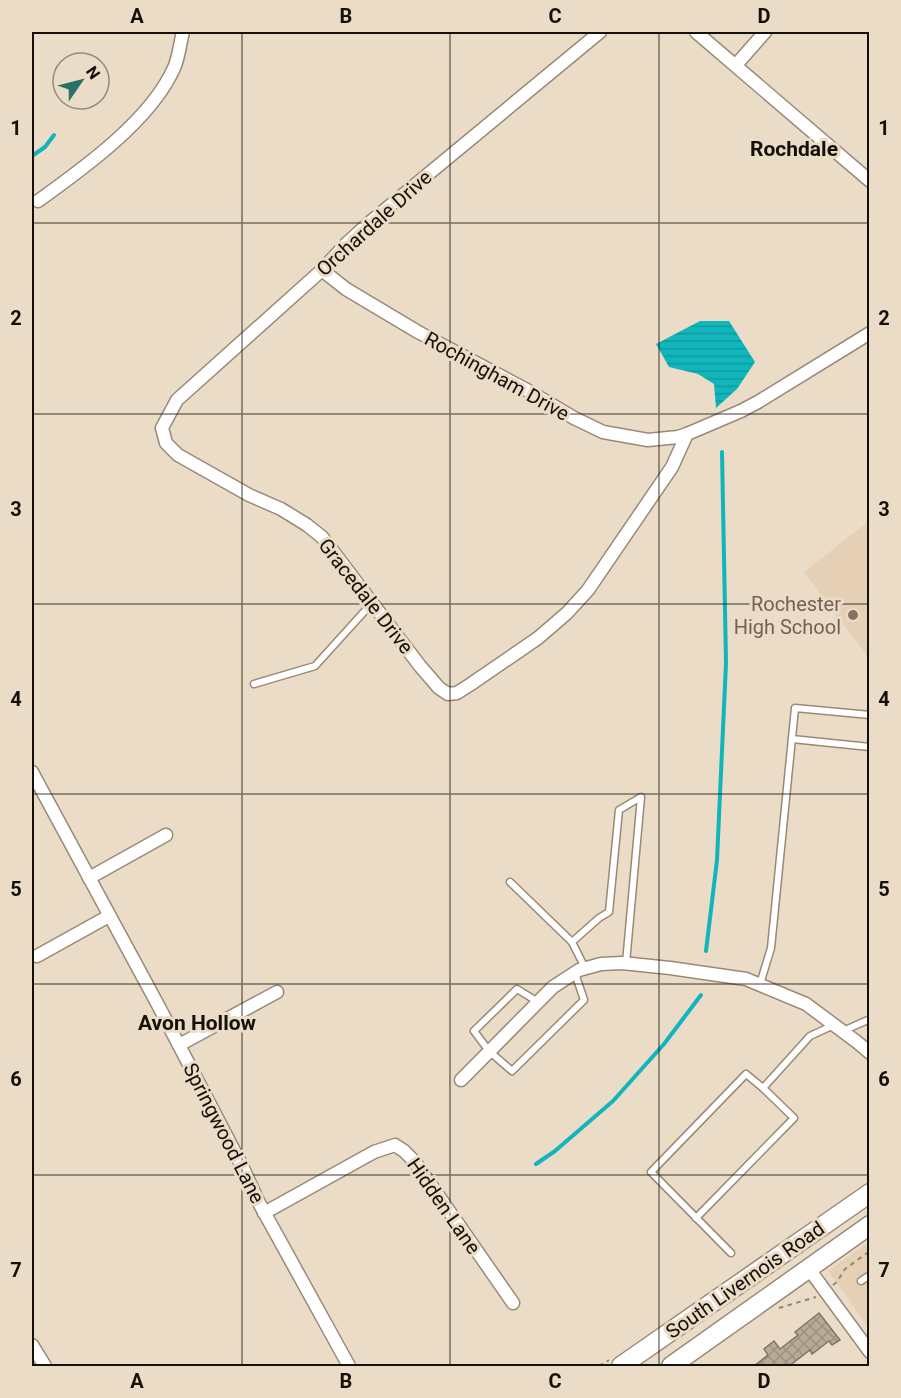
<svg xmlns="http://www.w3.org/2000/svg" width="901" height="1398" viewBox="0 0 901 1398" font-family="Roboto,sans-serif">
<defs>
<pattern id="water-rules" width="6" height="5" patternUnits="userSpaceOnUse" patternTransform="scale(1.5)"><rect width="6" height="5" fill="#10b6bc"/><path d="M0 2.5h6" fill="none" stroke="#0e9ba0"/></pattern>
<pattern id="building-cross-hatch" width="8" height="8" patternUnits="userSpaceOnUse" patternTransform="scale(1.5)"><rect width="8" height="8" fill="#b9aa96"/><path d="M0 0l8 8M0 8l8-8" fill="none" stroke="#9e9180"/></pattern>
</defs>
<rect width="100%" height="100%" fill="#ebdcc7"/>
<g fill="#e5d0b5">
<path d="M869 521V658L804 572Z"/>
<path d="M869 1242V1328L828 1271Z"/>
</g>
<path fill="url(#water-rules)" d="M700 321H729L755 362 737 389 716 408 714 384 698 374 669 367 656 344Z"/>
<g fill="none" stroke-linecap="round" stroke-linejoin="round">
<g stroke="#10b6bc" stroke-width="4">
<path d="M32 156 45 147 54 135"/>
<path d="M706 951 717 860 726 663 722 452"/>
<path d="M536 1164 555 1151 613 1101 664 1044 701 995"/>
</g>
</g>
<path fill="url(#building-cross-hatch)" stroke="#837563" stroke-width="1.5" d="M819 1313 840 1340 832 1345 829 1341 812 1354 810 1350 789 1366H754L768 1355 764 1349 774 1341 780 1349 798 1335 795 1332Z"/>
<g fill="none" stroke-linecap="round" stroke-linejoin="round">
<g stroke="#998a77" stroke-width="9">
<g id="service">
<path d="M254 684 315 666 372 603"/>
<path d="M792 739 870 747"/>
<path d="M510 882 572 942"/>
<path d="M585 968 572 942 599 918 609 912 619 810 641 797 626 963"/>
<path d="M760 984 771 948 795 708 870 715"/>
<path d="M538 1002 517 989 474 1031 489 1051 512 1071 584 1000 575 973"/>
<path d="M843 1031 870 1019"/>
<path d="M696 1218 794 1118 763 1088"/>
<path d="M731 1253 651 1172 746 1074 763 1088 810 1036 834 1025"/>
<path d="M861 1281 870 1275"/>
</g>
</g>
<g stroke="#998a77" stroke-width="15">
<g id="minor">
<path d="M600 32 369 223 346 244 322 270 177 400 162 428 166 443 178 455 249 495 281 509 307 525 322 537 420 666 439 688 448 694 457 693 471 684 538 638 567 613 588 590 672 467 687 434 741 411 758 402 870 333"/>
<path d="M696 32 870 181"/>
<path d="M736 65 765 32"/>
<path d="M38 201C84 168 151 120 174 68 179 57 180 43 183 32"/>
<path d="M322 270 346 289 418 332 525 389 574 418 603 432 648 440 678 437 687 434"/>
<path d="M32 772 158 1005 242 1166 258 1201 349 1366"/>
<path d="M89 878 166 835"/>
<path d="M37 956 109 916"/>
<path d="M179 1045 277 992"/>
<path d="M461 1080 553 987 579 970 601 964 622 963 670 968 746 979 806 1004 857 1042 870 1053"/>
<path d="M264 1213 374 1152 395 1145 404 1151 415 1162 513 1303"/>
<path d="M809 1269 870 1352"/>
<path d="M32 1345 45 1366"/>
</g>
</g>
<g stroke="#998a77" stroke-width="21">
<g id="secondary">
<path d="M621 1366 870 1193"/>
<path d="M671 1366 870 1225"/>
</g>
</g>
<g stroke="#8f8475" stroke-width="2" stroke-dasharray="4.5 4.5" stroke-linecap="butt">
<path d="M833 1285 837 1282 845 1269 870 1251"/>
<path d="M779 1308 816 1297"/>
<path d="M599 1366 609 1360"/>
</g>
<use href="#service" stroke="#fff" stroke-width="6"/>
<use href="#minor" stroke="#fff" stroke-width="12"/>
<use href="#secondary" stroke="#fff" stroke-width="18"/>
</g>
<path fill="none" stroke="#151009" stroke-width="1.5" stroke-opacity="0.55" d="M242 32V1366M450 32V1366M659 32V1366M32 223H870M32 414H870M32 604H870M32 794H870M32 984H870M32 1175H870"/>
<circle fill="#8d6e63" stroke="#ebdcc7" stroke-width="2" cx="853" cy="615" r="6"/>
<g text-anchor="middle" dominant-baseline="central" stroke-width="6" stroke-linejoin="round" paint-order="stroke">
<g font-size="20" fill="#151009" stroke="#ebdcc7">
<text transform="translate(374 223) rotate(-42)">Orchardale Drive</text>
<text transform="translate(497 376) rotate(29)">Rochingham Drive</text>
<text transform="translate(366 596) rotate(52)">Gracedale Drive</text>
<text transform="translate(224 1133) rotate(63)">Springwood Lane</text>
<text transform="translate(444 1206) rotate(55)">Hidden Lane</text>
<text transform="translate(745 1280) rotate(-35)">South Livernois Road</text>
</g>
<g font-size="20" fill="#785e54" stroke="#ebdcc7" text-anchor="end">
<text x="841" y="604">Rochester<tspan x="841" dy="23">High School</tspan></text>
</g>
<g font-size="21" font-weight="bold" fill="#151009" stroke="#ebdcc7">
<text x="794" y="149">Rochdale</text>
<text x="197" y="1023">Avon Hollow</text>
</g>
</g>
<rect width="901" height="1398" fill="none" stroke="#ebdcc7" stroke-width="66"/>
<g transform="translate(81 81) rotate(55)"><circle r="28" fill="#ebdcc7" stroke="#958a7b" stroke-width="1.5"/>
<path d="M0-4.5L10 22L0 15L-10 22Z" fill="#2a7167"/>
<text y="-9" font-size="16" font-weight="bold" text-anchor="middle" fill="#151009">N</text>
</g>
<rect x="33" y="33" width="835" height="1332" fill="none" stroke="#151009" stroke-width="2"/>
<g font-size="20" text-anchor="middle" font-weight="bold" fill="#151009">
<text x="137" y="23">A</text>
<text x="346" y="23">B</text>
<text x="555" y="23">C</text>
<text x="764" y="23">D</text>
<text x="16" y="135">1</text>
<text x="884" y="135">1</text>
<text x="16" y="325">2</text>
<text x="884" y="325">2</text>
<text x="16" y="516">3</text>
<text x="884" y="516">3</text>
<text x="16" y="706">4</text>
<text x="884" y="706">4</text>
<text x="16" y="896">5</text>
<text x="884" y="896">5</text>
<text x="16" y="1086">6</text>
<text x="884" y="1086">6</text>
<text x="16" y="1277">7</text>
<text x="884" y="1277">7</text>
<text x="137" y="1388">A</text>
<text x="346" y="1388">B</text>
<text x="555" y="1388">C</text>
<text x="764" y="1388">D</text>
</g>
</svg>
